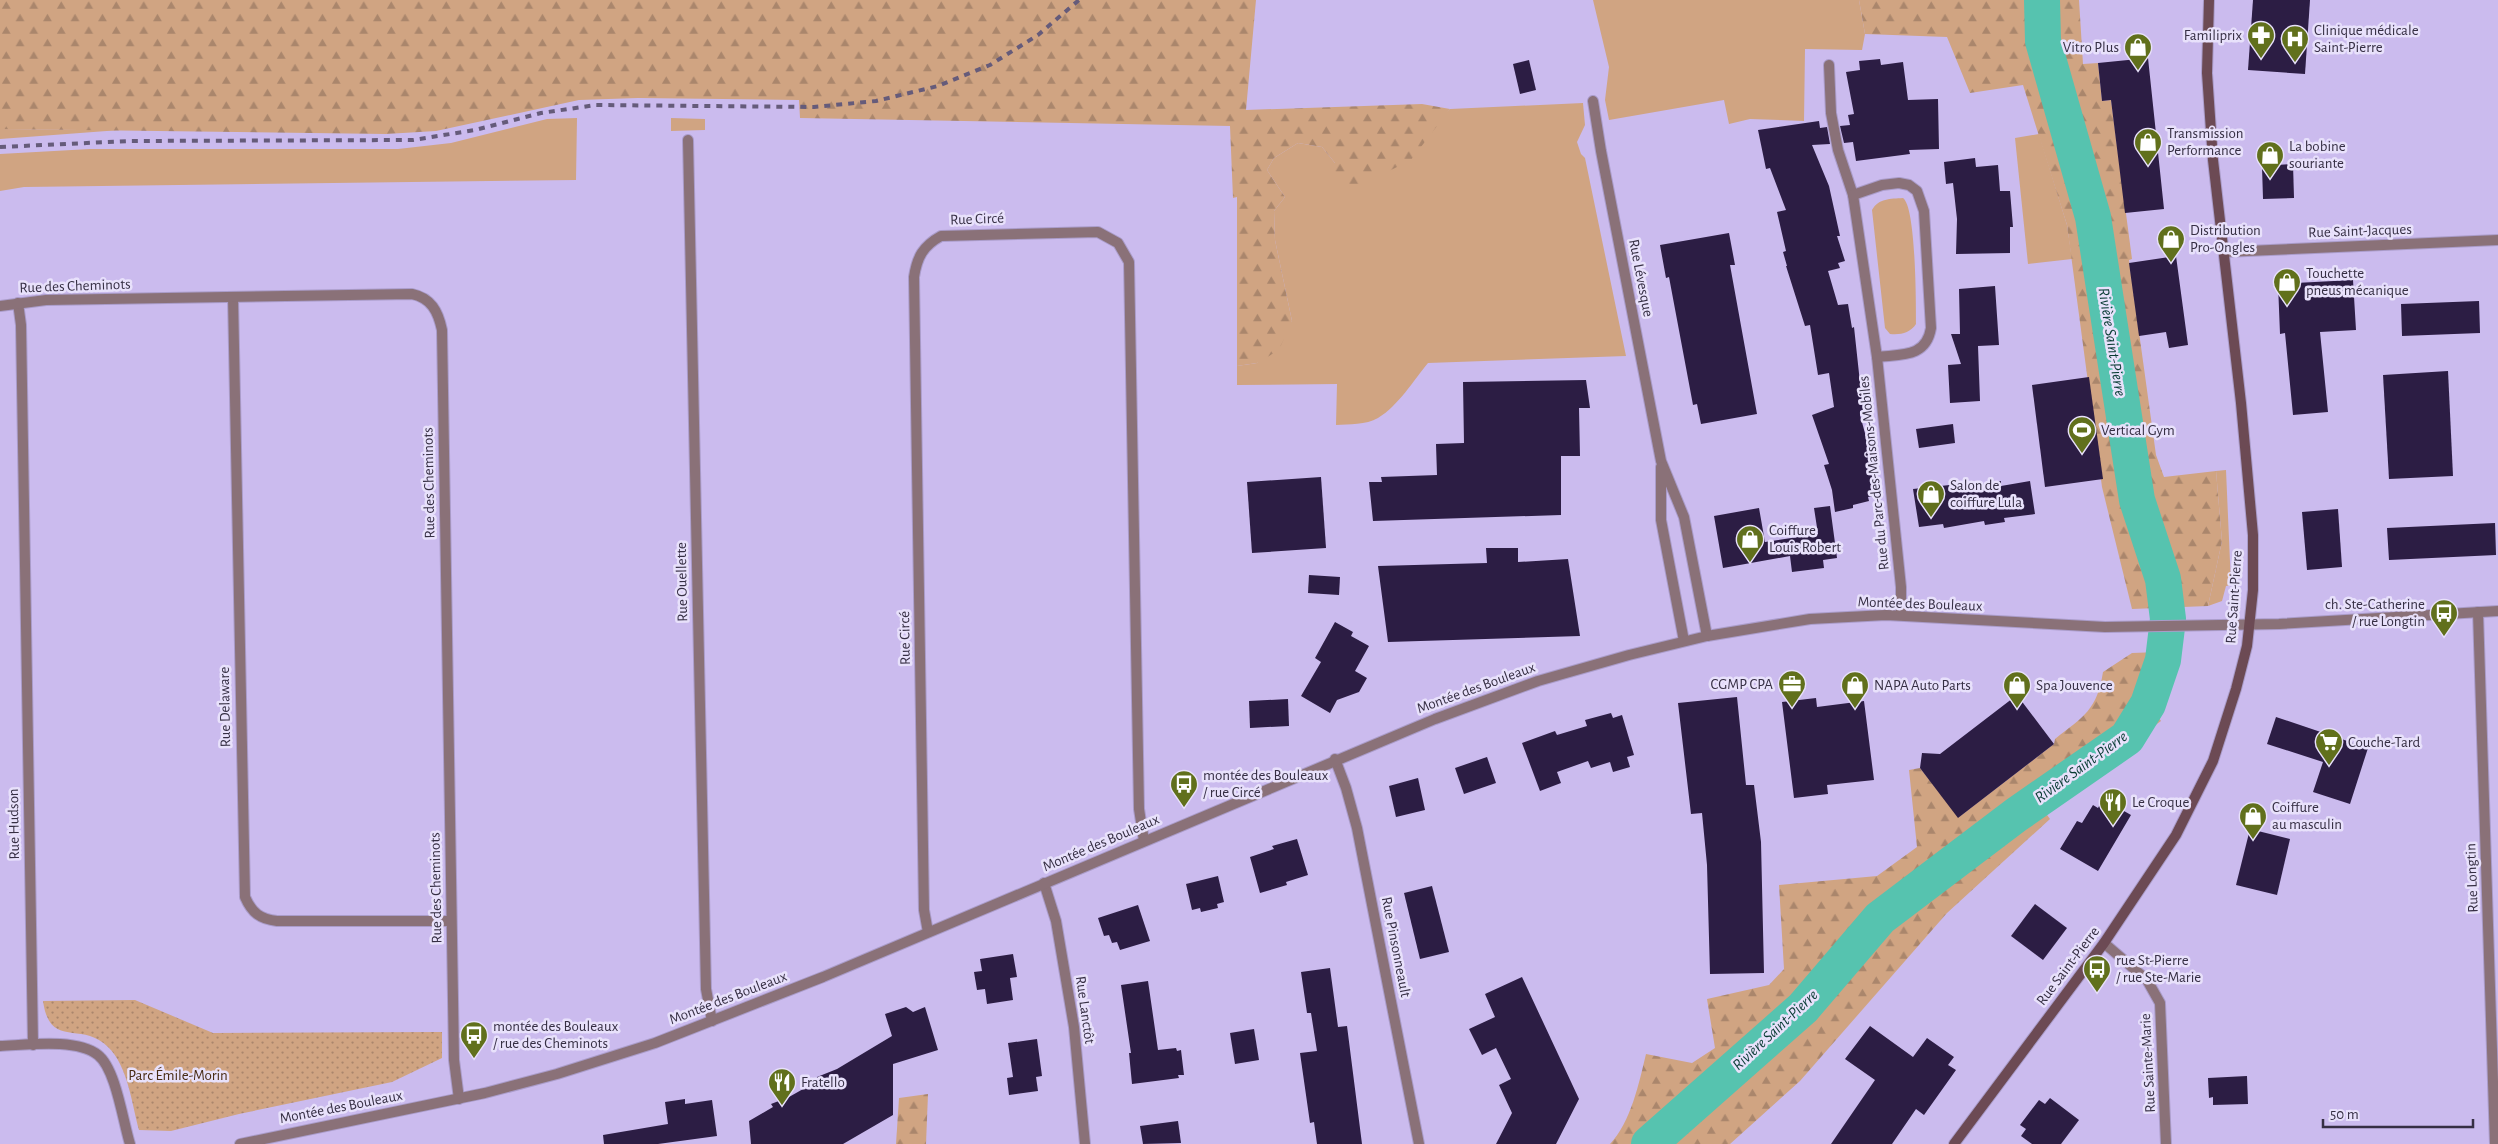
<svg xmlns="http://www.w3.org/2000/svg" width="2498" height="1144" viewBox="0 0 2498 1144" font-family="'Alegreya Sans',sans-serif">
<defs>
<pattern id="forest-firs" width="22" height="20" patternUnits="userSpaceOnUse" patternTransform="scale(1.25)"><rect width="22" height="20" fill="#d0a482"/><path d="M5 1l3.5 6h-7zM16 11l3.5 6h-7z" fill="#aa866c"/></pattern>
<pattern id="park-dots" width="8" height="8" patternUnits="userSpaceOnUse" patternTransform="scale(1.25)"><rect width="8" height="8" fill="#d0a482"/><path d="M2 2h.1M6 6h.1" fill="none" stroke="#aa866c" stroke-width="1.8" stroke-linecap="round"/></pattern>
</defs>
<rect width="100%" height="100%" fill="#cbbbee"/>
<g fill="#d0a482">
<path d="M1593 0H1859L1865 34 1862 50 1805 49 1804 121 1750 119 1729 124 1724 100 1609 120 1605 100 1609 67Z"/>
<path d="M1583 103 1585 125 1577 142 1581 154 1585 158 1626 356 1428 363C1414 380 1398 406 1378 418 1366 425 1349 424 1336 425L1337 384 1237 385V366L1257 363 1292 321 1275 240 1274 211 1285 197 1267 170 1274 158 1298 143 1322 147 1335 163V180L1440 119 1450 109Z"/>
<path d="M577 118 576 180 24 187 0 191V154L90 149H398L451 143 547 119Z"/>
<path d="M671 118 705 119V130L671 131Z"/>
<path d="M0 129 120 130 0 139Z"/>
<path d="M2039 134 2067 225 2072 259 2028 264 2015 138Z"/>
<path d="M1903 198C1916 207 1916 304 1916 324 1910 333 1901 335 1890 334L1885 328 1872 210C1879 198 1890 199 1903 198Z"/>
<path d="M2226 470 2231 585 2226 586 2222 601 2208 606 2222 541 2216 471Z"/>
</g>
<g fill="url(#forest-firs)">
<path d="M0 0H1256L1246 110 1422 104 1450 109 1411 160 1349 191 1335 180V163L1322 147 1298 143 1274 158 1267 170 1285 197 1274 211 1275 240 1292 321 1279 350 1257 363 1237 366V197L1233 198 1230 126 800 118 799 100 638 98 579 100 436 131 386 134 0 129Z"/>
<path d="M1859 0H2079L2083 64 2098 63 2102 101 2111 100 2132 259 2129 260 2156 455 2164 477 2216 471 2222 541 2208 606 2132 609 2102 487 2067 225 2023 85 1970 93 1947 37 1865 34Z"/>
<path d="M2159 652 2145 700 2161 721 2042 808 2050 819 1947 913 1800 1081 1730 1144H1610C1631 1122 1639 1083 1646 1054L1692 1063 1715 1048 1707 999 1769 985 1784 969 1779 885 1877 876 1917 847 1909 770 1920 768 1959 817 2054 744 2055 739C2084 716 2097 710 2103 672L2132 653Z"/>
<path d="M928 1094 926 1144H896L899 1098Z"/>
</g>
<path fill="url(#park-dots)" d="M135 1000 213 1033 442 1032V1058L392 1082 239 1114 171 1131 139 1130C132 1105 128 1066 108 1047 81 1020 50 1050 43 1001Z"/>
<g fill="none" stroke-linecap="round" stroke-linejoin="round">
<path stroke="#56c3af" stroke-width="36" d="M1649 1144 1803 1008 1880 918 2016 815 2127 738 2148 704 2163 660 2168 619 2163 579 2137 500 2093 217 2043 41 2042 0"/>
</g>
<g fill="#2c1d44">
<path d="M2253 0H2310L2305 74 2248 70Z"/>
<path d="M2148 58 2164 209 2125 213 2111 100 2102 101 2098 63Z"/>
<path d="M1880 59 1881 65 1903 62 1908 100 1938 99 1939 149 1909 150 1910 154 1856 161 1853 142 1844 143 1840 126 1850 125 1848 115 1854 114 1846 72 1860 70 1859 61Z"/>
<path d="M1529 60 1536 90 1520 94 1513 64Z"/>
<path d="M1819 121 1820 128 1827 127 1830 144 1812 145 1829 186 1840 236H1837L1845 261 1838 263 1840 268 1828 271 1838 305 1848 304 1852 328 1854 327 1861 392 1867 408 1860 411V415L1874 466 1871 467 1877 495 1868 497 1869 501 1853 505V508L1835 512 1832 490 1824 465 1829 464 1812 415 1834 407 1829 373 1818 375 1810 325 1805 326 1786 266H1787L1783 252 1786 251 1777 212 1786 210 1770 168 1766 169 1758 130Z"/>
<path d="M1975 158 1976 167 1998 165 2000 191H2010L2013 227H2010V253L1956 254 1957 219 1953 183 1946 184 1944 162Z"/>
<path d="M2293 164 2294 198 2263 199 2262 166Z"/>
<path d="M1729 233 1735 265H1730L1757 414 1701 424 1697 404 1693 405 1669 277 1666 278 1660 245Z"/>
<path d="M2176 256 2188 345 2169 348 2166 332 2139 336 2129 263Z"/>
<path d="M2353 280 2356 330 2320 332 2328 412 2293 415 2285 333 2280 334 2278 284Z"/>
<path d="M1995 286 1999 345 1978 346 1980 401 1950 403 1948 365 1961 364 1951 334H1960L1959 289Z"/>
<path d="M2479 301 2480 333 2402 336 2401 304Z"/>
<path d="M2448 371 2453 476 2389 479 2383 375Z"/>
<path d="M2089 377 2103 479 2045 487 2032 385Z"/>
<path d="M1586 380 1590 408H1579L1580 456H1561V515L1373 521 1369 482H1382L1381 477 1437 475 1436 444 1464 443 1463 382Z"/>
<path d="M1953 424 1955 443 1919 448 1916 429Z"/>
<path d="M1321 477 1326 548 1252 553 1247 482Z"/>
<path d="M2001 481V486L2030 481 2035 514 2004 518 2005 522 1985 525 1984 521 1944 528 1943 524 1919 527 1913 489 1968 483V486Z"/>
<path d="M1830 506 1837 558 1823 560 1824 568 1792 572 1790 556 1723 568 1714 516 1759 508 1765 542 1818 534 1814 508Z"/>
<path d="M2338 509 2342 567 2307 570 2302 512Z"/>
<path d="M2495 523 2496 555 2389 560 2387 528Z"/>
<path d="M1486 548H1518V562L1568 559 1580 636 1388 642 1378 566 1487 563Z"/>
<path d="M1309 575 1340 577 1339 595 1308 593Z"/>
<path d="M1335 622 1353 632 1351 636 1369 646 1355 671 1367 678 1359 692 1337 700 1330 713 1301 696 1321 662 1315 658Z"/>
<path d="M2017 695 2054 744 1958 818 1920 768 1922 753 1940 754Z"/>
<path d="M1737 697 1746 785H1754L1761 842 1764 973 1710 974 1707 865 1702 813 1691 814 1678 703Z"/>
<path d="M1816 698 1817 707 1864 701 1874 780 1827 785 1828 794 1794 798 1782 702Z"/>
<path d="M1288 699 1289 726 1250 728 1249 701Z"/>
<path d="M1611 713 1613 718 1622 715 1634 755 1627 757 1630 767 1613 772 1610 762 1591 768 1588 761 1557 772 1561 783 1540 791 1522 743 1555 731 1557 735 1587 726 1585 720Z"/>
<path d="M2276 717 2368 748 2350 804 2313 792 2323 762 2267 744Z"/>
<path d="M1487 757 1496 783 1464 794 1455 768Z"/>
<path d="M1418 778 1425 810 1396 817 1389 786Z"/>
<path d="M2103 799 2131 815 2098 871 2060 849 2077 821 2082 823 2093 805 2098 808Z"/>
<path d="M2250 829 2290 839 2277 895 2236 885Z"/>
<path d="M1297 839 1308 875 1286 882 1287 885 1260 893 1250 857 1274 849 1272 846Z"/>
<path d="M1218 876 1224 902 1217 904 1218 908 1201 912 1200 908 1192 910 1186 884Z"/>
<path d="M1432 886 1449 952 1420 959 1404 893Z"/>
<path d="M2035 904 2067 928 2043 960 2011 936Z"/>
<path d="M1138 905 1150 941 1120 950 1117 942 1112 943 1109 935 1104 936 1098 918Z"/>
<path d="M1013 954 1017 977 1010 978 1013 1000 987 1004 985 989 977 990 974 972 982 971 980 959Z"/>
<path d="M1330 968 1338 1027 1347 1026 1362 1144H1317L1314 1122 1310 1123 1300 1053 1317 1051 1311 1013H1307L1301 972Z"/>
<path d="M1522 977 1579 1099 1556 1144H1496L1512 1113 1499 1085 1511 1079 1496 1048 1482 1055 1469 1029 1495 1017 1485 994Z"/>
<path d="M1148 981 1158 1050 1176 1048 1177 1051 1181 1050 1184 1075H1178L1179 1078 1132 1084 1129 1053H1131L1121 985Z"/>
<path d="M906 1007 913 1012 925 1007 938 1050 893 1064V1115L843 1144H751L749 1121 773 1107 771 1104 789 1097 819 1080 817 1077 837 1069 892 1036 885 1014Z"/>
<path d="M1870 1026 1913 1057 1927 1038 1954 1057 1948 1065 1956 1070 1924 1115 1916 1109 1892 1144H1831L1875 1080 1845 1059Z"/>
<path d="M1254 1029 1259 1060 1235 1064 1230 1033Z"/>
<path d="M1037 1039 1042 1076 1036 1077 1038 1091 1009 1095 1007 1078 1013 1077 1008 1043Z"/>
<path d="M2247 1076 2248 1104 2213 1105V1097L2209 1098 2208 1078Z"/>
<path d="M2050 1098 2079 1120 2061 1144H2032L2021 1136 2026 1129 2020 1125 2039 1100 2045 1104Z"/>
<path d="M685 1099V1104L712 1100 717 1136 658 1144H604L603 1135 668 1124 665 1102Z"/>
<path d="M1178 1121 1181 1143 1143 1144 1140 1126Z"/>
</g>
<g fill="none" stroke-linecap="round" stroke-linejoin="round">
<g stroke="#aa9cc9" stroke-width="12">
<g id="minor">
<path d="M1829 65 1831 113 1838 150 1853 195 1877 357 1901 587V615"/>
<path d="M1593 101 1601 151 1661 461 1684 517 1707 636"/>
<path d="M688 140 706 989 712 1021"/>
<path d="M1853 195 1882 185 1899 183 1909 185 1917 191 1924 211 1931 328C1926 358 1901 354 1877 357"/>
<path d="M2224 252 2498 240"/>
<path d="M233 297 245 897C252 913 260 919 277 921H451"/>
<path d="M18 303 21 325 33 1045"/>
<path d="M0 306 46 300 412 294C431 298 438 311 442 330L454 1060 459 1099"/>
<path d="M1661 467V520L1684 641"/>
<path d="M2478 612 2495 1144"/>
<path d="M1335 759 1346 788 1357 828 1419 1144"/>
<path d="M1044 883 1056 921 1074 1027 1085 1144"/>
<path d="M928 932 924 910 914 277C917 257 923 246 941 236L1098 232 1118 243 1129 262 1139 809 1144 841"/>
<path d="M2104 943 2147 980 2160 1003 2166 1144"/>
<path d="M0 1046C27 1045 76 1038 98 1055 116 1069 123 1122 130 1144"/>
</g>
</g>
<g stroke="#aa9cc9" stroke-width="12">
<path id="tertiary" d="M240 1144 485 1093 557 1074 655 1043 823 977 1435 719 1538 681 1629 655 1707 636 1810 619 1886 615 2105 627 2279 624 2498 611"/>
</g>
<g stroke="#aa9cc9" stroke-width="12">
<path id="secondary" d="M1954 1144 2104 943 2176 835 2213 761 2236 689 2247 646 2253 590V535L2241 403 2213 160 2207 73 2209 0"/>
</g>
<use href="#minor" stroke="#8a7178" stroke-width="10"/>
<use href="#tertiary" stroke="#8a7178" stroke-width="10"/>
<use href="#secondary" stroke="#6c4a54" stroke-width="10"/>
<path stroke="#655b7a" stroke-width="4" stroke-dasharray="6 6" stroke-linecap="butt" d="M0 147 130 141 413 140 475 130 541 113 596 105 814 107 876 101 938 86 990 65 1038 35 1079 0"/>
</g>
<defs>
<g id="pharmacy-pin" transform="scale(1.4375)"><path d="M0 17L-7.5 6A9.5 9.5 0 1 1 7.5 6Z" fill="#61701c" stroke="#e8e1fb"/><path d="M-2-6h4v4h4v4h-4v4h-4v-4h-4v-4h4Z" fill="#fff"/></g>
<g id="hospital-pin" transform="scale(1.4375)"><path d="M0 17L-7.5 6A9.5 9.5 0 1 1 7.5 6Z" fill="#61701c" stroke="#e8e1fb"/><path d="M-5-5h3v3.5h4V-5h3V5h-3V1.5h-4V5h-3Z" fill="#fff"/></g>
<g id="shop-pin" transform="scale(1.4375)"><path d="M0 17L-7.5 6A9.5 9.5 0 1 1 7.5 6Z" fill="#61701c" stroke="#e8e1fb"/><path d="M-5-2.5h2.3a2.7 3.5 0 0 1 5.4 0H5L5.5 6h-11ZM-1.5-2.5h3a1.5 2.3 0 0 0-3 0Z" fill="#fff"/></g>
<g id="stadium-pin" transform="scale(1.4375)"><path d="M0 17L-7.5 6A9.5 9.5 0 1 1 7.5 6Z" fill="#61701c" stroke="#e8e1fb"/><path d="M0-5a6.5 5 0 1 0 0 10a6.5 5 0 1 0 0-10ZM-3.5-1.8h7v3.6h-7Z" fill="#fff"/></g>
<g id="bus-pin" transform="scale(1.4375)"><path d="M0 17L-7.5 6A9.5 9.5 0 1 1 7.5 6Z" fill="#61701c" stroke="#e8e1fb"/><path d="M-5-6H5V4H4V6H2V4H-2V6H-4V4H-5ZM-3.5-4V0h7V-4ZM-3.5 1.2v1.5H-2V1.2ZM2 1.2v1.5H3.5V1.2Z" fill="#fff"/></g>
<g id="office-pin" transform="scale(1.4375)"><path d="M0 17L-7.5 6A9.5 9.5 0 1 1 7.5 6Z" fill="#61701c" stroke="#e8e1fb"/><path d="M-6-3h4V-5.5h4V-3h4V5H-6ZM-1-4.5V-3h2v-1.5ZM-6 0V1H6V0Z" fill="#fff"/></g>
<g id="supermarket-pin" transform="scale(1.4375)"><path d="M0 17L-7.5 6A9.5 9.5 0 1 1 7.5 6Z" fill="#61701c" stroke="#e8e1fb"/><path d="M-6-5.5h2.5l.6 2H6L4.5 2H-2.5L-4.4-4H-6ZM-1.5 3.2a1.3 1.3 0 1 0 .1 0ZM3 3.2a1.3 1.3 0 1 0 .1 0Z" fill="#fff"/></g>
<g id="restaurant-pin" transform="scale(1.4375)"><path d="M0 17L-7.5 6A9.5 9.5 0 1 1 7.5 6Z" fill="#61701c" stroke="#e8e1fb"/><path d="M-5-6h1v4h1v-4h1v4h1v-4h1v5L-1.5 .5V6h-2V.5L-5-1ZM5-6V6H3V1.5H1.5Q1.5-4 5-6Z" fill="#fff"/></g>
</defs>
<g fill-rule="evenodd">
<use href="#pharmacy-pin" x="2261" y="35"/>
<use href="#hospital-pin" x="2295" y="39"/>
<use href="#shop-pin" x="2138" y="47"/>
<use href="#shop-pin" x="2148" y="142"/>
<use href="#shop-pin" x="2270" y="155"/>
<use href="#shop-pin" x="2171" y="239"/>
<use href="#shop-pin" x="2287" y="282"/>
<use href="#stadium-pin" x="2082" y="430"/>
<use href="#shop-pin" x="1931" y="494"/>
<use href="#shop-pin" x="1750" y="539"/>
<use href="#bus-pin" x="2444" y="613"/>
<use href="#office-pin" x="1792" y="684"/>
<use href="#shop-pin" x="1855" y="685"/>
<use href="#shop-pin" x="2017" y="685"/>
<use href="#supermarket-pin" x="2329" y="742"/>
<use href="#bus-pin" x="1184" y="784"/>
<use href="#restaurant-pin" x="2113" y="802"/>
<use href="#shop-pin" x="2253" y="816"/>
<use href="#bus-pin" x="2097" y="969"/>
<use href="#bus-pin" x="474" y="1035"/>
<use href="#restaurant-pin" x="782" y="1082"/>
</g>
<g text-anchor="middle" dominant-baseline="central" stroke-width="5" stroke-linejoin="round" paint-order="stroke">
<g font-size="15" fill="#362f44" stroke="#e8e1fb" text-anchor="start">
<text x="2314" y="30">Clinique médicale<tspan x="2314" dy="17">Saint-Pierre</tspan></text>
<text x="2242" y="35" text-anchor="end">Familiprix</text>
<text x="2119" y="47" text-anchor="end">Vitro Plus</text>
<text x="2167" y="133">Transmission<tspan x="2167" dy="17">Performance</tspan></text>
<text x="2289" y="146">La bobine<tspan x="2289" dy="17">souriante</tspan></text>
<text x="2190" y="230">Distribution<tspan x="2190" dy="17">Pro-Ongles</tspan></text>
<text x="2306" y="273">Touchette<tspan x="2306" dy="17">pneus mécanique</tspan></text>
<text x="2101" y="430">Vertical Gym</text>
<text x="1950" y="485">Salon de<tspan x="1950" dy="17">coiffure Lula</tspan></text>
<text x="1769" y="530">Coiffure<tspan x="1769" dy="17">Louis Robert</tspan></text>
<text x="2425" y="604" text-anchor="end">ch. Ste-Catherine<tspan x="2425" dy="17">/ rue Longtin</tspan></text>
<text x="1773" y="684" text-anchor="end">CGMP CPA</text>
<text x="1874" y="685">NAPA Auto Parts</text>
<text x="2036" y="685">Spa Jouvence</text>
<text x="2348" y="742">Couche-Tard</text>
<text x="1203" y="775">montée des Bouleaux<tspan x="1203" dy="17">/ rue Circé</tspan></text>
<text x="2132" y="802">Le Croque</text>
<text x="2272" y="807">Coiffure<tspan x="2272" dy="17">au masculin</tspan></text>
<text x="2116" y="960">rue St-Pierre<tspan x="2116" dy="17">/ rue Ste-Marie</tspan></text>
<text x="493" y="1026">montée des Bouleaux<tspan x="493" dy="17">/ rue des Cheminots</tspan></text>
<text x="801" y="1082">Fratello</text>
</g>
<g font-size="15" fill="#362f44" stroke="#e8e1fb">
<text transform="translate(977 219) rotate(-2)">Rue Circé</text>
<text transform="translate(2360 231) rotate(-2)">Rue Saint-Jacques</text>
<text transform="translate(1641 278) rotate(79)">Rue Lévesque</text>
<text transform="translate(75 286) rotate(-2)">Rue des Cheminots</text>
<text transform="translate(1874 473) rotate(-96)">Rue du Parc-des-Maisons-Mobiles</text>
<text transform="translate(429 483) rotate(-91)">Rue des Cheminots</text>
<text transform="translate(682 582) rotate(-91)">Rue Ouellette</text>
<text transform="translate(2234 597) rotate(-86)">Rue Saint-Pierre</text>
<text transform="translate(1920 604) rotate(2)">Montée des Bouleaux</text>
<text transform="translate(905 638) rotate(-91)">Rue Circé</text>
<text transform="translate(1476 688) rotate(-20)">Montée des Bouleaux</text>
<text transform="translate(225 707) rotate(-91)">Rue Delaware</text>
<text transform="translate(14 824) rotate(-91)">Rue Hudson</text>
<text transform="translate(1101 843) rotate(-23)">Montée des Bouleaux</text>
<text transform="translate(2472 878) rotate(-92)">Rue Longtin</text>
<text transform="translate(436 888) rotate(-91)">Rue des Cheminots</text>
<text transform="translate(1396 947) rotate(79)">Rue Pinsonneault</text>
<text transform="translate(2068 966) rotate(-53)">Rue Saint-Pierre</text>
<text transform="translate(728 998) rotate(-21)">Montée des Bouleaux</text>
<text transform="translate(1085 1010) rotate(82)">Rue Lanctôt</text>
<text transform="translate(2148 1063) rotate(-93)">Rue Sainte-Marie</text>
<text transform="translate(341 1107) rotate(-11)">Montée des Bouleaux</text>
</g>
<g font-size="15" fill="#472b14" stroke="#e8e1fb">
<text x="178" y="1075">Parc Émile-Morin</text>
</g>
<g font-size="16" font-style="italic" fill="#083b33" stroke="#e8e1fb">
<text transform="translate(2112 342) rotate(81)">Rivière Saint-Pierre</text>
<text transform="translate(2081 767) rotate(-36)">Rivière Saint-Pierre</text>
<text transform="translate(1775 1030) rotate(-43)">Rivière Saint-Pierre</text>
</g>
</g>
<path d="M2323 1119v8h150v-8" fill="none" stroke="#362f44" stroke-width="2.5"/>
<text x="2330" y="1119" font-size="15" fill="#362f44" stroke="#e8e1fb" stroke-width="4" paint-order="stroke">50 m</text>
</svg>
